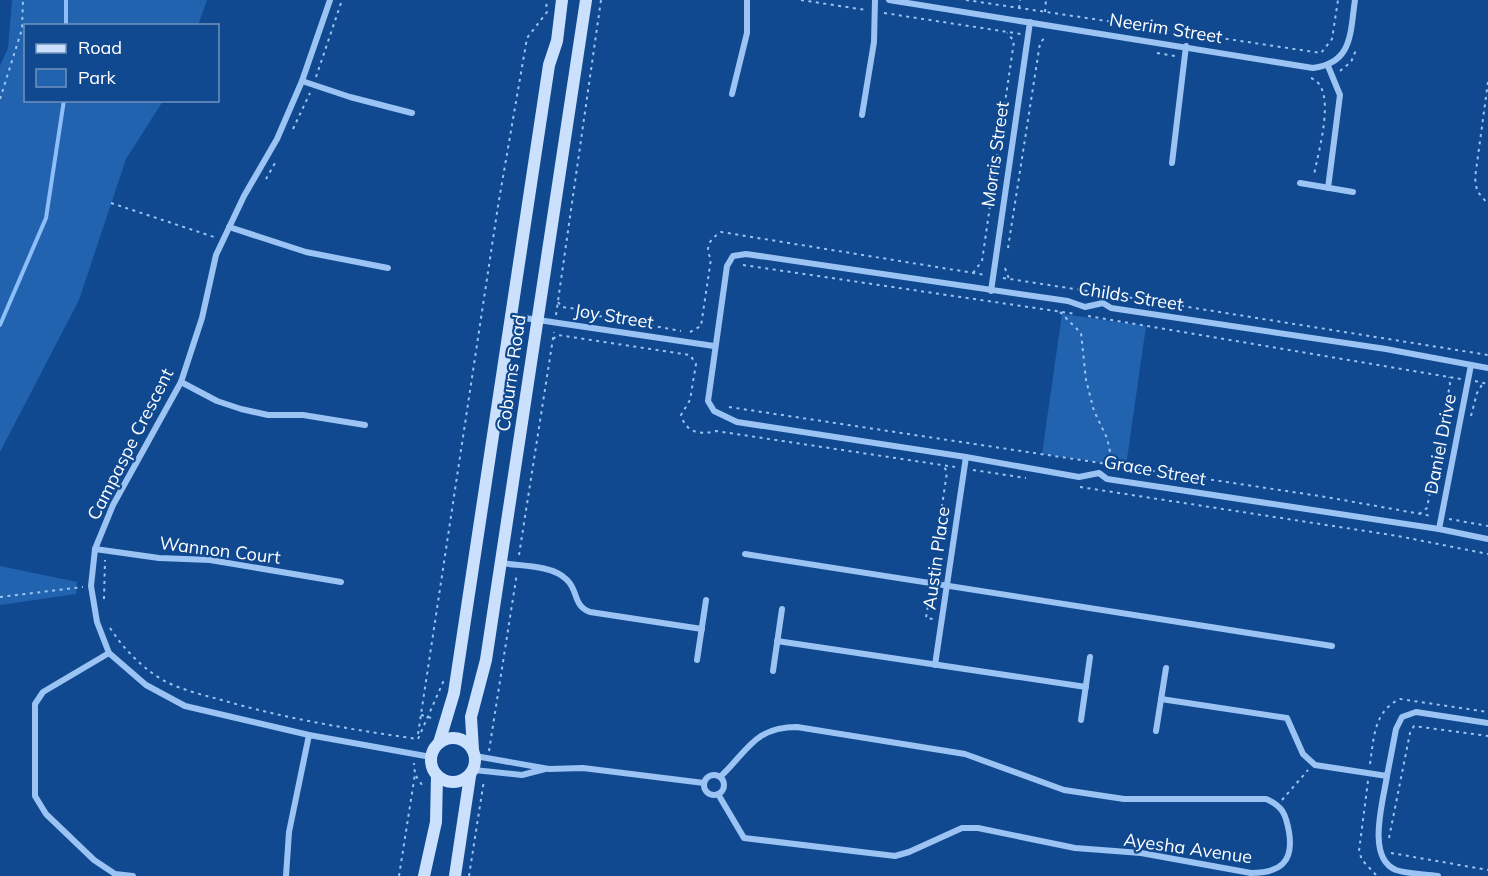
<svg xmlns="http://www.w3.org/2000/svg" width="1488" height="876" viewBox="0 0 1488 876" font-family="Mulish,sans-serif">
<rect width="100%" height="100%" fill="#104990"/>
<g fill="#2263b0">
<path d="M12 0H207L198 25 26 26V100L163 101 126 159 79 300 0 452V66L8 48Z"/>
<path d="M1062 314 1146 326 1126 466 1042 454Z"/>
<path d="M0 566 77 582 76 594 0 605Z"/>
</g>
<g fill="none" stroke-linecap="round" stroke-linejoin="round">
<g stroke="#8cbef7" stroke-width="4">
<path d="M66 0V26"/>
<path d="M0 325 46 218 64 100"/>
</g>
<g stroke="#9bc3f3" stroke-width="2" stroke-dasharray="3 4.5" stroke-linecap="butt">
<path d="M801 0 866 10"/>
<path d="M966 0 1321 53 1332 39 1338 0"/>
<path d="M1019 8 1020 0"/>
<path d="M1045 12 1046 0"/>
<path d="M884 13 1021 34"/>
<path d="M1157 53 1175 56"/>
<path d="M1340 71 1351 62 1356 50"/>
<path d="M316 77 342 0"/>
<path d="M1311 78C1338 88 1318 152 1314 175"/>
<path d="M1488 82 1475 178 1477 191 1488 204"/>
<path d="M0 99 22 29 23 0"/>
<path d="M293 129 310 93"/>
<path d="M266 179 275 163"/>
<path d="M111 203 214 237"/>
<path d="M1008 248 1040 43 1046 36"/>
<path d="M743 265 1076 314"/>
<path d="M1005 268 1009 279"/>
<path d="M973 273 982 261 1014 41 1007 33"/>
<path d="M1003 278 1101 293"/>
<path d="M1107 294 1488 355"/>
<path d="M558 302 562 307 578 309 583 313 681 331"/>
<path d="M1060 312 1081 333 1086 380 1094 411 1107 438 1113 465"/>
<path d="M556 315 601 0"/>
<path d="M1088 316 1461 379"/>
<path d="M690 332 701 326 711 259C704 247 710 239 721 232L986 275"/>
<path d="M553 339 558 335 690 355 696 364 690 400 681 415C686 433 700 435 716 431L955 467"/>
<path d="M1475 381 1488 384"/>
<path d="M729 407 1326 497 1432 516"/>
<path d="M1471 416 1477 393 1483 383"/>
<path d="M973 470 1026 478"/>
<path d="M1080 487 1398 536 1488 554"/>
<path d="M1419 514 1427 508 1450 384 1449 377"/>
<path d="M1449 519 1488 526"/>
<path d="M519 555 554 332"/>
<path d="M932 574 947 472 943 465"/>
<path d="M930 592 926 618 933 619"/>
<path d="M0 597 83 587"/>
<path d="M104 599 105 560"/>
<path d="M110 628C124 649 139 665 161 679 180 690 204 695 225 701 288 719 353 730 418 739L444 680"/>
<path d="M421 715 435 719"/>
<path d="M418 734 498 206 527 38 547 12 546 0"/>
<path d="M489 751 517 573"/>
<path d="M1370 764C1374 737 1374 711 1400 699L1488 712"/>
<path d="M416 776 424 788"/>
<path d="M1368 781 1359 851 1362 860 1377 876"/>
<path d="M1282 800 1308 770"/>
<path d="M1389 838 1410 733 1414 726 1488 736"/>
<path d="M1391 853 1488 870"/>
<path d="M399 876 415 774 414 763"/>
<path d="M469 876 484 780"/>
</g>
<g stroke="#9bc3f3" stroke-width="6">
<path d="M330 0 302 81 277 139 244 196 216 255 202 318 181 382 113 505 95 549 91 586 97 622 109 653 146 685 185 706 309 735 431 757"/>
<path d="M889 0 1313 68C1353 63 1350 33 1355 0"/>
<path d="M1328 66 1340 95 1328 188"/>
<path d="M302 81 350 97 412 113"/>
<path d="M732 94 747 33V0"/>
<path d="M862 115 874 42 875 0"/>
<path d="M1172 163 1186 46"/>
<path d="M1300 183 1353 192"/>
<path d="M229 227 306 252 388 268"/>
<path d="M991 291 1030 22"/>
<path d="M511 316 714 346"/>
<path d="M1488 368 1386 349 1111 308 1103 303 1085 307 1068 301 746 254 733 256 727 266 708 401 714 411 737 422 966 457 1079 477 1099 473 1107 479 1439 529 1488 539"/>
<path d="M181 382 217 401 241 409 268 415H303L365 425"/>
<path d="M1439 529 1471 365"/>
<path d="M95 549 159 558 210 560 341 582"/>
<path d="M745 554 1332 646"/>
<path d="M501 563C520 566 552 565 566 579 579 590 572 605 590 612L702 629"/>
<path d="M777 641 1086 687"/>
<path d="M109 653 43 692 35 704V796L46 814 94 860 115 874 133 876"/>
<path d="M697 660 706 600"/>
<path d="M935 665 966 457"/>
<path d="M773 671 782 609"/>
<path d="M1161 699 1287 718 1303 754 1315 765 1387 776 1396 729 1402 717 1416 712 1488 723"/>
<path d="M1081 720 1090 657"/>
<path d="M1156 731 1166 668"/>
<path d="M475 756 549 769 583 768 704 783"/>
<path d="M474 770 522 775 545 769"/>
<circle cx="714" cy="785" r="10"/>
<path d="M1387 776C1383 802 1366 858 1396 870 1408 874 1425 874 1438 876"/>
<path d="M718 794 744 838 895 856 909 852 962 828H978L1075 848 1141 853 1251 873C1280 873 1294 862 1289 832 1286 815 1283 806 1266 799H1124L1064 790 965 754 797 727C754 727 748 751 720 777"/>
<path d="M286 876 289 832 309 735"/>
</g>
<g stroke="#cae0fd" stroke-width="12">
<circle cx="453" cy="760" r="22"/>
<path d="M439 743 454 693 549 65 557 41 562 0"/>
<path d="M473 750 471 717 486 660 586 0"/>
<path d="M424 876 436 822 437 776"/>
<path d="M455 876 470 776"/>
</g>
</g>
<g text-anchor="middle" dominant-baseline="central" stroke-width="4.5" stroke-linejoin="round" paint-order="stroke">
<g font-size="18" fill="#fff" stroke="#104990">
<text transform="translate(1166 28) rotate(9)">Neerim Street</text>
<text transform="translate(995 154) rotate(-82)">Morris Street</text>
<text transform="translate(1131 296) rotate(9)">Childs Street</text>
<text transform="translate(614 316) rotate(9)">Joy Street</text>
<text transform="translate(511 373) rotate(-82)">Coburns Road</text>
<text transform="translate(130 444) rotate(-63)">Campaspe Crescent</text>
<text transform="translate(1440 444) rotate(-79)">Daniel Drive</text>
<text transform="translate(1155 470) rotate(10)">Grace Street</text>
<text transform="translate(220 550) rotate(7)">Wannon Court</text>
<text transform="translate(936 558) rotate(-82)">Austin Place</text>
<text transform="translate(1188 848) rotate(8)">Ayesha Avenue</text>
</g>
</g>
<rect x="24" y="24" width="195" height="78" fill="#104990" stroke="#7092bc" stroke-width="1.5"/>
<rect x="36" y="44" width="30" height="9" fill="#cae0fd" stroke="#7092bc" stroke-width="1.5"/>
<text x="78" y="54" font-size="18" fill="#ffffff">Road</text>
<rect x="36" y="69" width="30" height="18" fill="#2263b0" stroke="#7092bc" stroke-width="1.5"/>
<text x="78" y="84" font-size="18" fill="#ffffff">Park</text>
</svg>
